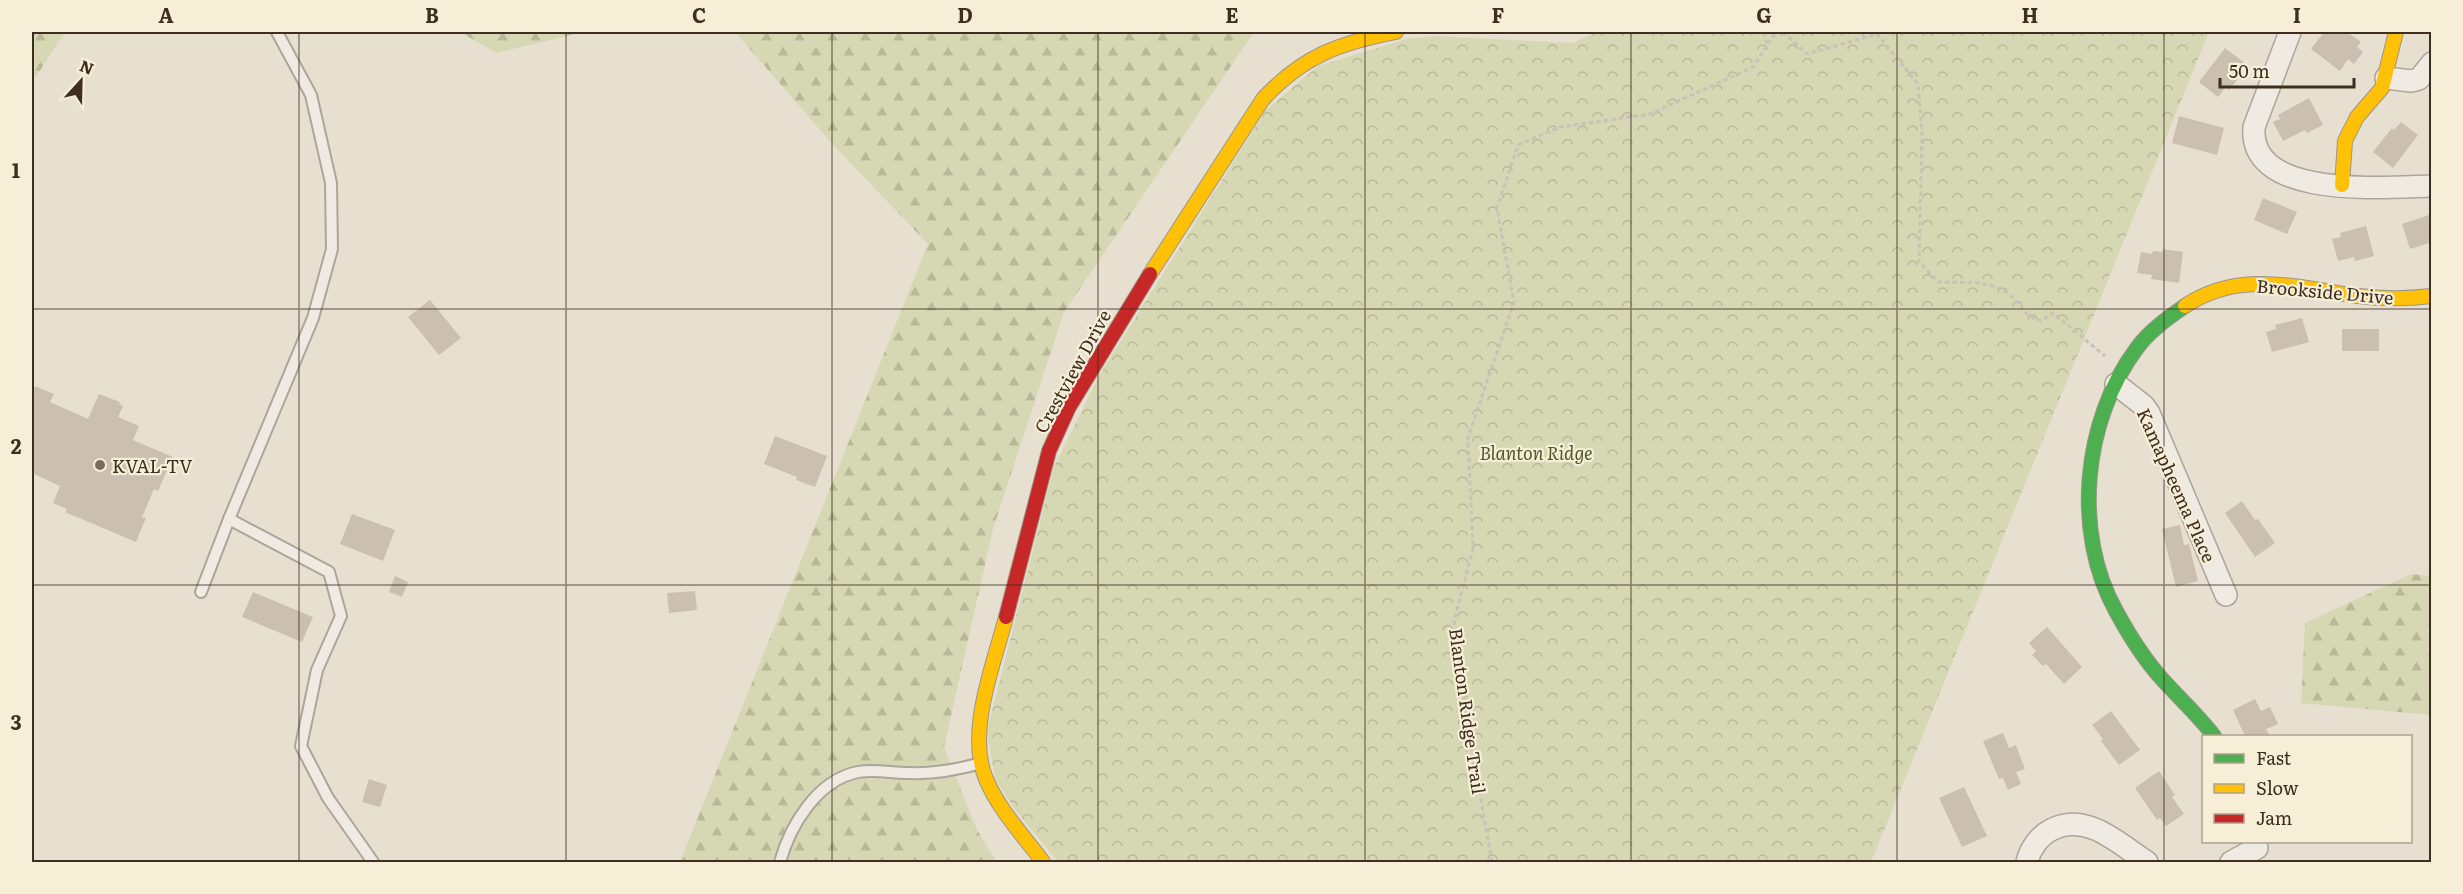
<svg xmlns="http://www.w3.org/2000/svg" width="2463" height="894" viewBox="0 0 2463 894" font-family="Literata,serif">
<defs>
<pattern id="forest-firs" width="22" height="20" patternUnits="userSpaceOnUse" patternTransform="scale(1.5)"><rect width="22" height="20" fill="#d6d7b3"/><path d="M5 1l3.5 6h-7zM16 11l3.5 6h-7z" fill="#b9b99a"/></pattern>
<pattern id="park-crowns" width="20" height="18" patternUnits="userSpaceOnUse" patternTransform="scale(1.5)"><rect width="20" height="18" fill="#d6d7b3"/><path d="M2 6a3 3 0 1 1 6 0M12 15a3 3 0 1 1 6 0" fill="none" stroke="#b9b99a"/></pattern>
</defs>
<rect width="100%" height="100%" fill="#e7e0d1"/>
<g fill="url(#forest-firs)">
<path d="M32 32H65L36 77 32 76Z"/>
<path d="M460 32H583L497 53Z"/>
<path d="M735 32H1254L1064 312 993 529 944 747 977 830 997 862H680L928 244 835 147Z"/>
<path d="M2411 574 2431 576V715L2301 703 2305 623Z"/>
</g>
<path fill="url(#park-crowns)" d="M1596 32H2209L1871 862H1058L1016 811 995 779 987 731 1054 467 1100 374 1266 110 1318 66 1406 39 1434 36 1573 43Z"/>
<g fill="#cbbfb2">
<path d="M2324 32H2347L2361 42 2357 47 2363 52 2354 64 2348 59 2340 71 2311 49Z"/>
<path d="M2225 48 2246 64 2240 72 2242 74 2229 90 2226 87 2218 97 2199 82Z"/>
<path d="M2309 98 2323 125 2307 133 2305 130 2283 141 2273 122 2280 119 2278 115Z"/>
<path d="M2179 116 2224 128 2217 155 2172 143Z"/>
<path d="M2401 122 2418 135 2393 168 2373 152 2392 128 2394 130Z"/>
<path d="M2263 198 2297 212 2287 234 2254 220Z"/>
<path d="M2432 214V242L2410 249 2402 224Z"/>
<path d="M2366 226 2374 256 2355 261 2354 257 2338 261 2332 239 2341 237 2340 233Z"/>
<path d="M2163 249 2183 252 2179 283 2151 279 2152 275 2137 273 2141 252 2152 254 2153 251 2162 252Z"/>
<path d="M430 300 461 338 439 355 408 317Z"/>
<path d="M2302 318 2309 342 2272 352 2266 332 2276 329 2275 325Z"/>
<rect x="2342" y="329" width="37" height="22"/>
<path d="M35 386 54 394 50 402 88 419 99 394 120 402 119 404 123 406 118 417 139 426 133 440 173 457 158 491 154 489 142 517 146 518 136 542 65 512 67 509 53 503 60 486 32 473V396Z"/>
<path d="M775 436 827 456 815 487 796 480 797 477 764 464Z"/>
<path d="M2242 501 2255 520 2258 519 2275 543 2255 557 2225 513Z"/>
<path d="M352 514 395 530 383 561 340 544Z"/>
<path d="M2180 525 2184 545 2189 544 2198 581 2176 587 2162 529Z"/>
<path d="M395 576 408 582 402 597 389 592Z"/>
<path d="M695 591 697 610 669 613 667 593Z"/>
<path d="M253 592 313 617 302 642 242 617Z"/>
<path d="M2047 627 2082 667 2064 684 2046 664 2043 666 2032 655 2036 651 2029 643Z"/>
<path d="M2255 699 2261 711 2270 707 2278 724 2266 729 2270 736H2245L2233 710Z"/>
<path d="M2111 711 2140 750 2119 765 2101 741 2103 739 2092 725Z"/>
<path d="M2003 733 2009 748 2016 745 2025 769 2016 772 2021 784 2008 790 2003 778 1999 779 1983 741Z"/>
<path d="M2159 771 2175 795 2172 797 2184 814 2166 826 2160 818 2157 820 2135 788Z"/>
<path d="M369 779 387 785 380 807 362 802Z"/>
<path d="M1964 787 1987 836 1962 847 1939 798Z"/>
</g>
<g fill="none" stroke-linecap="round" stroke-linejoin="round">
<g stroke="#ada599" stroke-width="14">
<g id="lane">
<path d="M229 519 329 572 341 616 317 670 301 746 328 798 373 862"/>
<path d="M201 592 229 519 313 318 332 249 331 183 311 95 277 32"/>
<path d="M780 862C790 826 817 780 858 772 874 769 892 773 908 773 933 774 957 770 981 763"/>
</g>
</g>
<g stroke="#ada599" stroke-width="24">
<g id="street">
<path d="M2290 32 2254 127C2248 200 2385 187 2432 186"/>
<path d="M2386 78 2411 81 2419 79 2432 63"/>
<path d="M2116 384 2144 406 2149 413 2226 595"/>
<path d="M2027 862C2030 849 2039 836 2051 830 2086 811 2119 844 2147 862"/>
<path d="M2231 862 2257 848"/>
</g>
</g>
<g stroke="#9c958a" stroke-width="16">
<path id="fast" d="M2185 306C2168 318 2149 331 2137 348 2083 420 2072 532 2116 611 2129 635 2144 659 2162 679 2179 698 2198 715 2214 736"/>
</g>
<g stroke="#9c958a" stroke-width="16">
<g id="slow">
<path d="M2342 185 2345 141 2357 117 2382 88 2396 32"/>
<path d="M1150 274 1263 99C1303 56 1339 43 1396 32"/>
<path d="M2185 306C2241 269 2297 288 2358 296 2383 299 2407 299 2432 296"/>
<path d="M1006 617C994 664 966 732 986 779 999 810 1023 835 1043 862"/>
</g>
</g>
<g stroke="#9c958a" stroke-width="16">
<path id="jam" d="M1006 617 1049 451 1069 407 1150 274"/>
</g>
<g stroke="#c8c2b9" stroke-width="3" stroke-dasharray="4.5 3" stroke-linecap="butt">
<path d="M1764 32 1767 45"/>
<path d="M1783 32 1807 54 1877 34 1918 84 1922 135 1919 262 1939 282C1964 283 1993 279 2012 297 2023 307 2025 317 2041 321L2053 313 2105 356"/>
<path d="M1492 862 1469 734 1454 621 1473 549 1468 438 1514 302 1497 208 1518 145 1560 127 1650 114 1753 67 1776 32"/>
</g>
<use href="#lane" stroke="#efebe3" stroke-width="10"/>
<use href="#street" stroke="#efebe3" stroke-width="21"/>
<use href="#fast" stroke="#4caf50" stroke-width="14"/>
<use href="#slow" stroke="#ffc107" stroke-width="14"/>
<use href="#jam" stroke="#c62828" stroke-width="14"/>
</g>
<path fill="none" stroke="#3d2e20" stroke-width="1.5" stroke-opacity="0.55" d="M299 32V862M566 32V862M832 32V862M1098 32V862M1365 32V862M1631 32V862M1897 32V862M2164 32V862M32 309H2432M32 585H2432"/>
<circle fill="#786c5e" stroke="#f7eed8" stroke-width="2" cx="100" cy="465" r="6"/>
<g text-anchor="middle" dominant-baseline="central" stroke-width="4.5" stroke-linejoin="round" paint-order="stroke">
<g font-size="18" fill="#3d2e20" stroke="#f7eed8">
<text transform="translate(2325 291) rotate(5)">Brookside Drive</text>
<text transform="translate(1072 371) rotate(-61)">Crestview Drive</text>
<text transform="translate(2177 485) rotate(66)">Kamapheema Place</text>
<text transform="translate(1468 711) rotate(82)">Blanton Ridge Trail</text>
</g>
<g font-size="18" font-style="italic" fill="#4d5a26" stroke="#f7eed8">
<text x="1536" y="452">Blanton Ridge</text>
</g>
<g font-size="18" fill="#3d2e20" stroke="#f7eed8" text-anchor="start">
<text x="112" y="465">KVAL-TV</text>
</g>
</g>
<rect width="2463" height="894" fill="none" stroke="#f7eed8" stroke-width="66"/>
<rect x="2202" y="735" width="210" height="108" fill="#f7eed8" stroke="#ada18e" stroke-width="1.5"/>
<rect x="2214" y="754" width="30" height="9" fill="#4caf50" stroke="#ada18e" stroke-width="1.5"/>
<text x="2256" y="765" font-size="18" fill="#3d2e20">Fast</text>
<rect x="2214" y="784" width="30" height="9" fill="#ffc107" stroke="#ada18e" stroke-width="1.5"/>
<text x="2256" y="795" font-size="18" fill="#3d2e20">Slow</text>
<rect x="2214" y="814" width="30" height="9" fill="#c62828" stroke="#ada18e" stroke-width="1.5"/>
<text x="2256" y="825" font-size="18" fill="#3d2e20">Jam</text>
<g transform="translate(81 81) rotate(22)" stroke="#f7eed8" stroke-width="4.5" paint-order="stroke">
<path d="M0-4.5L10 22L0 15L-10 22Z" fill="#3d2e20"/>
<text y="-9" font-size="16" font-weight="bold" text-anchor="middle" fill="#3d2e20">N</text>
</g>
<path d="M2220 78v9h134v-9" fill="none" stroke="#3d2e20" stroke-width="3"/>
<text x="2229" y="78" font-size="18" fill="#3d2e20" stroke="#f7eed8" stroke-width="4.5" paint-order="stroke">50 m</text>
<rect x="33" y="33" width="2397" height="828" fill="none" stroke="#3d2e20" stroke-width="2"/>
<g font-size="20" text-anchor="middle" font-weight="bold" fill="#3d2e20">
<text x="166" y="23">A</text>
<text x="432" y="23">B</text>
<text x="699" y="23">C</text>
<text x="965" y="23">D</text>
<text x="1232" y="23">E</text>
<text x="1498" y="23">F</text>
<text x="1764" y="23">G</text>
<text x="2030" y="23">H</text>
<text x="2297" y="23">I</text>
<text x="16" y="178">1</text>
<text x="16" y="454">2</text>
<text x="16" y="730">3</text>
</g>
</svg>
